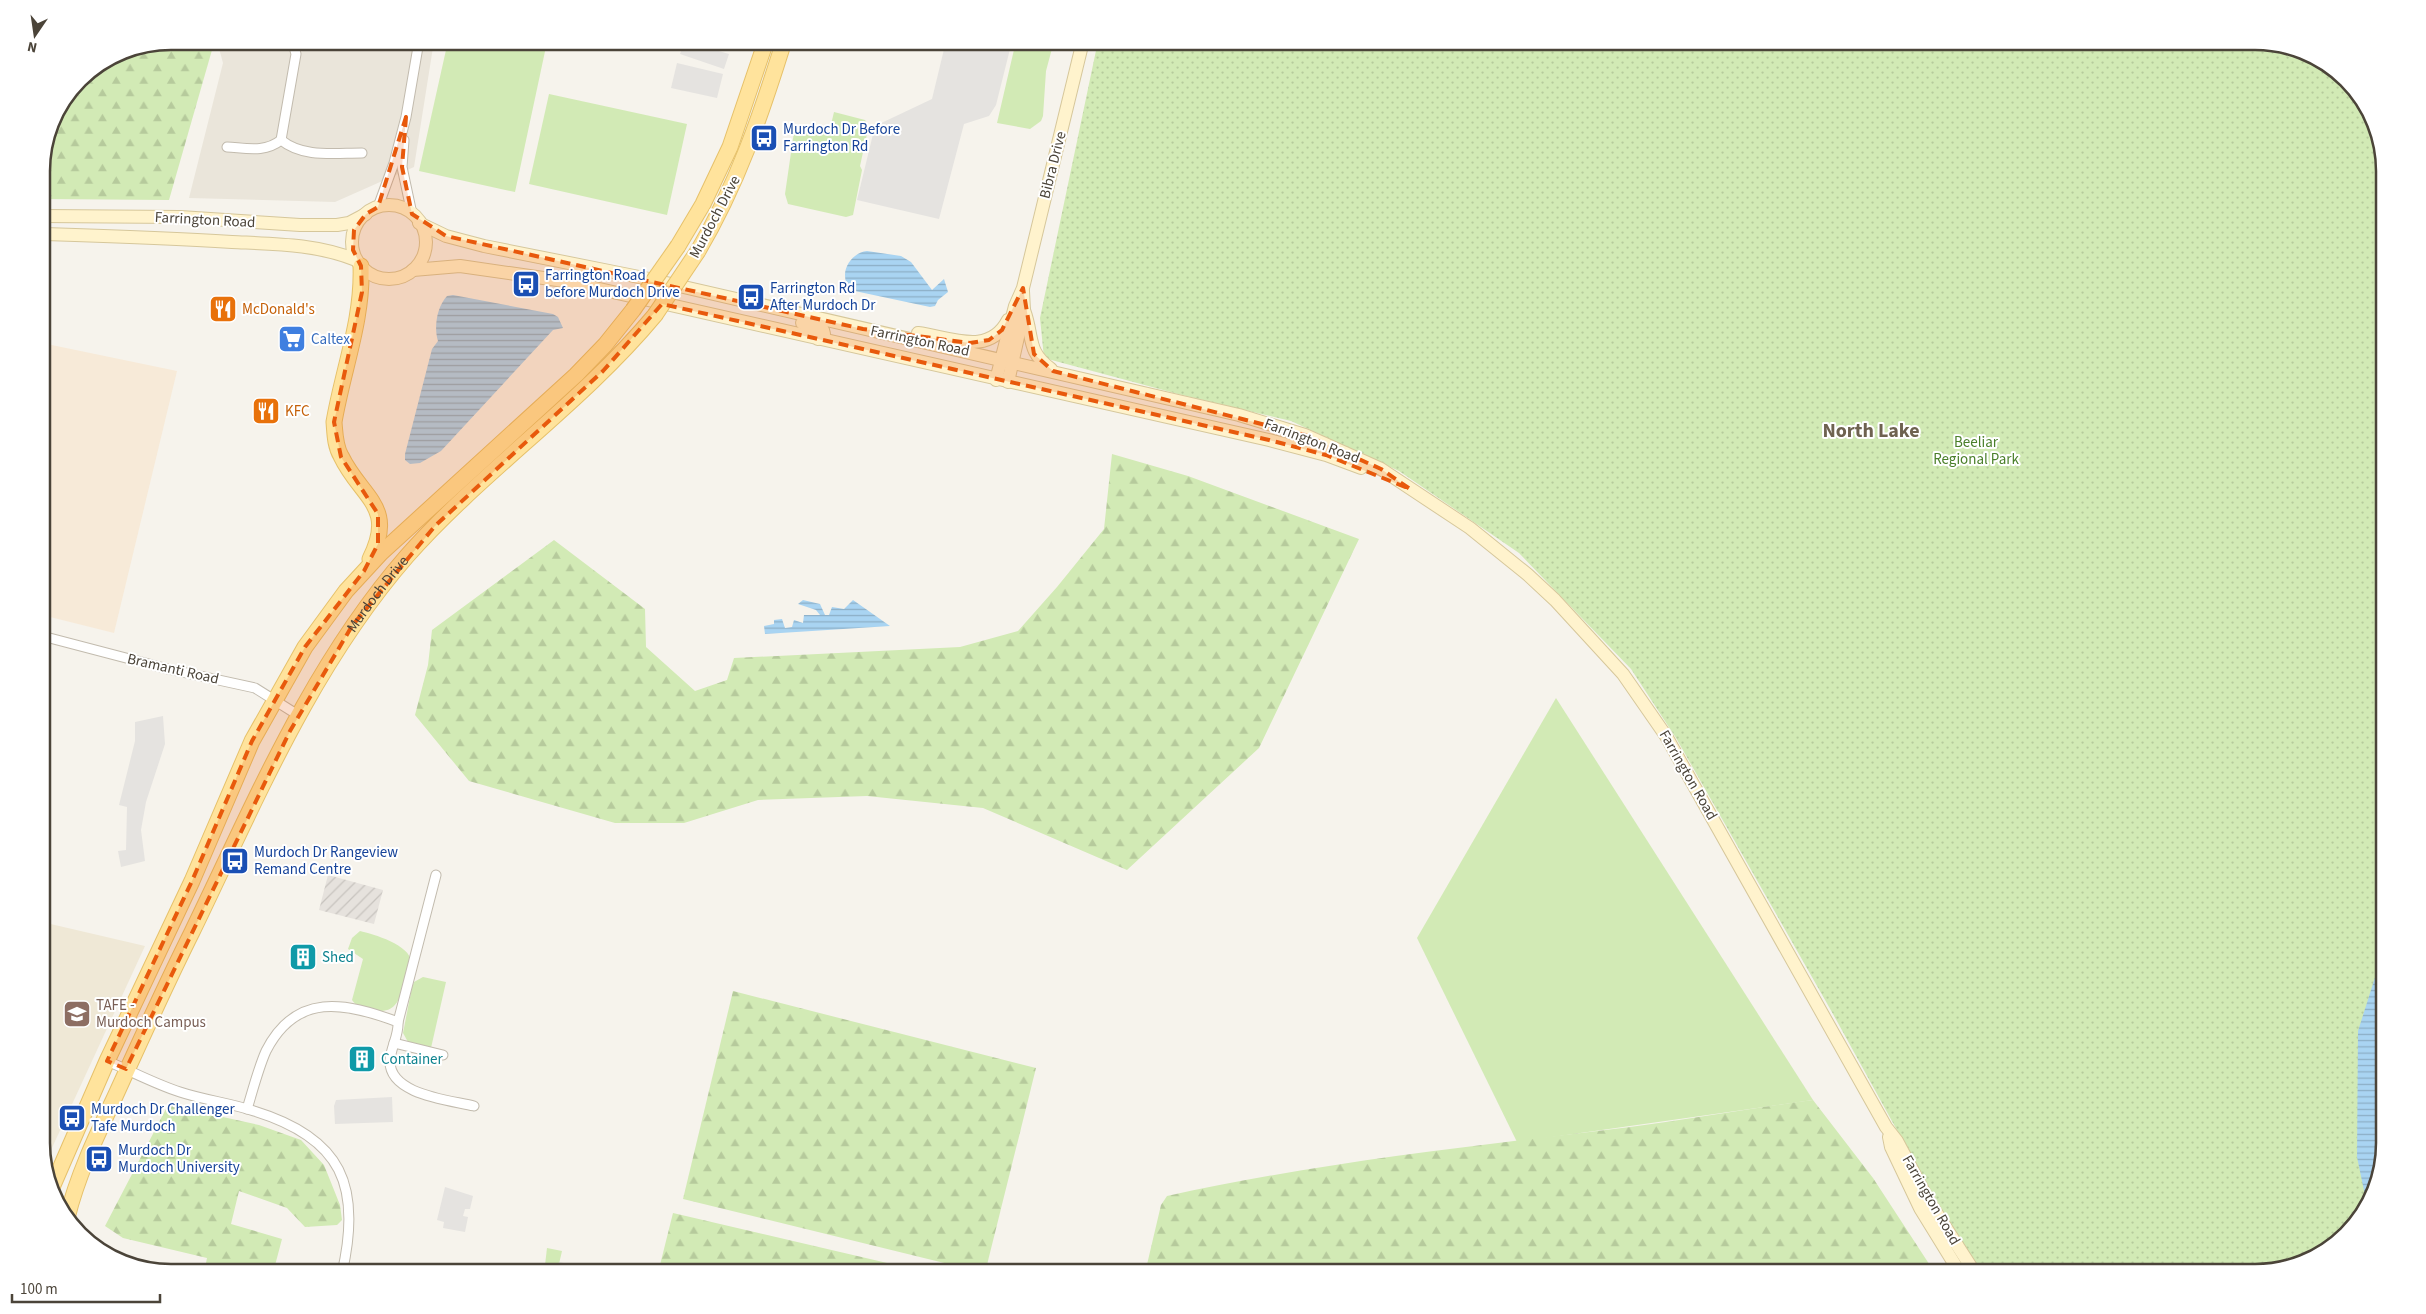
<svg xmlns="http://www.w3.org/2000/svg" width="2426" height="1314" viewBox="0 0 2426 1314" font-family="'Source Sans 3',sans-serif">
<defs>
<pattern id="industrial-furrows" width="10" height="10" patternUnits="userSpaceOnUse" patternTransform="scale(1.25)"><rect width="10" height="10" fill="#e6e2dd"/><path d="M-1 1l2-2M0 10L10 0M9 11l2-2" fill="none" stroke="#c7c3be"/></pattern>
<pattern id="forest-firs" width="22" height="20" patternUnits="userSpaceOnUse" patternTransform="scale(1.25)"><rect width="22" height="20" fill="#d2eab5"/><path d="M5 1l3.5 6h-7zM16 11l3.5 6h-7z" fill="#b6ca9c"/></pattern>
<pattern id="park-dots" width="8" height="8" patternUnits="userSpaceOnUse" patternTransform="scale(1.25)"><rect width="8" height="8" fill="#d2eab5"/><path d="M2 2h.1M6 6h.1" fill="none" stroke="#b6ca9c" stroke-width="1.8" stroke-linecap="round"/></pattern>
<pattern id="water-rules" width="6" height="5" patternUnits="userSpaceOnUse" patternTransform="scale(1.25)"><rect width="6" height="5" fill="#a9d4f2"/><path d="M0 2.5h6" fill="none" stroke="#8caec5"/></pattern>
</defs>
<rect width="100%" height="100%" fill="#f6f3ec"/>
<path fill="#eae5da" d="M217 41H434L414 167 335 202 189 198 223 63Z"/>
<path fill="#f7ead8" d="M42 343 177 371 114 633 42 615Z"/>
<path fill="url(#industrial-furrows)" d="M328 875 383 890 374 924 319 910Z"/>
<path fill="#efe8d6" d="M42 922 145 946 45 1163 42 1151Z"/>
<g fill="#d2eab5">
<path d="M448 41 547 42 515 192 419 171Z"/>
<path d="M1016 41H1054L1046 71 1043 116 1041 121 1030 129 997 123Z"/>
<path d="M549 94 687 124 667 215 529 184Z"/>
<path d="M834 112 865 120 867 123 865 130 867 134 860 166 862 170 853 215 846 217 788 204 785 194 795 125 829 133Z"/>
<path d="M1556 698 1813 1100 1517 1142 1417 938Z"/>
<path d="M360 931C373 934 411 945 411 962 411 968 407 976 405 981 399 1003 394 1016 369 1009 361 1007 356 1006 352 1000L363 959 348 949 352 938Z"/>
<path d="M423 977 446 982 431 1048 408 1042 403 1033 412 987 414 982Z"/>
<path d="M547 1248 562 1251 559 1264 550 1267 545 1265Z"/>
</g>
<g fill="url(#forest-firs)">
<path d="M171 41 214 43 169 200 42 199V163L51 121 80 79 122 51Z"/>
<path d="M1112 454 1188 476 1359 539 1259 748 1127 870 983 808 867 796 758 800 684 823H615L469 781 415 715 428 665 432 630 554 540 645 609 646 647 695 691 727 680 734 658 960 647 1018 631 1057 587 1104 529Z"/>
<path d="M733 991 1036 1068 985 1273 683 1199Z"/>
<path d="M1813 1100 1873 1178 1935 1273H1145L1161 1205 1167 1196C1320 1162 1475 1146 1630 1127 1691 1119 1752 1108 1813 1100Z"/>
<path d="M168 1105 259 1125 301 1140 324 1165 340 1205 342 1220 337 1225 305 1227 287 1208 239 1191 231 1224 282 1239 273 1273H204L207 1258 123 1238 105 1226Z"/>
<path d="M673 1213 930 1273H658Z"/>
</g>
<path fill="url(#park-dots)" d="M1098 41H2255L2312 55 2363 99 2384 163 2385 1143 2371 1200 2327 1251 2255 1273H1983L1953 1232 1833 1014 1676 738 1631 669 1519 553 1399 471 1291 421 1178 394 1044 358 1040 318Z"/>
<g fill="#e5e3e0">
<path d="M685 41 729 54 724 69 680 54Z"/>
<path d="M946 41H1012L996 105 989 116 964 124 939 219 857 200 875 126 932 99Z"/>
<path d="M677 63 723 74 717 98 671 88Z"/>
<path d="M163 716 165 744 146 802 141 830 145 861 121 867 118 851 126 850 127 807 119 805 135 741V722Z"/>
<path d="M392 1097 393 1122 335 1124 334 1106 336 1100Z"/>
<path d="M445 1187 473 1196 470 1209H465L463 1216 468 1217 465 1232 443 1228 444 1222 437 1220Z"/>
<path d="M559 1262 591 1269 589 1273H510L512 1267 534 1272 537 1267H550L558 1264Z"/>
</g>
<g fill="url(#water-rules)">
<path d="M867 251 901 256 911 262 932 290 944 279 948 292 938 300 935 306 930 307 850 290 846 288C846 283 845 278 845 275 845 263 856 252 867 251Z"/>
<path d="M453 295 553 314 558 317 563 328 553 330 441 451 420 463 410 464 405 460V454L432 349 438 341C434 329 436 308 447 296Z"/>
<path d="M803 600 820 604 825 615H829L832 607 844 609 853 600 890 626 765 634 764 626 774 624V620L782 619 785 628 792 627 794 620 803 623 804 615H820L816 610 798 604Z"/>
<path d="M2385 958V1143L2371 1200 2367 1205 2357 1157 2358 1031 2377 971Z"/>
</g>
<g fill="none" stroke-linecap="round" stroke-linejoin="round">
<g stroke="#c2bbae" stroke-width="11">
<g id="street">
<path d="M290 41 294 47 296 54 281 140C303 158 334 153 362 153"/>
<path d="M404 140 402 167 412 214"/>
<path d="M227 147C246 148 265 153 281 140"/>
<path d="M378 207 394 163 406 117 419 41"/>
<path d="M42 636 168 669 255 688 298 715"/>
<path d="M398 1022 436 875"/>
<path d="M394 1043 443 1055"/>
<path d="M107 1061C131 1071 155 1084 180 1092 204 1100 230 1103 254 1111 342 1138 362 1186 342 1273"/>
<path d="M247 1109C253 1090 258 1069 266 1051 296 992 345 1002 398 1022 399 1035 391 1047 390 1060 388 1095 450 1100 474 1106"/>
</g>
</g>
<g stroke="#d6c79b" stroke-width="14">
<g id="secondary">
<circle cx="389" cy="242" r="37"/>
<path d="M42 216 180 217 300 225H337L349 223 366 214"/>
<path d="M419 223 446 236 484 246 649 279 1239 415 1305 435 1381 469 1470 528 1527 574 1555 600 1623 674 1666 736 1886 1127 1897 1141 1930 1203 1975 1273"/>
<path d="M42 234C105 236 169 238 232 242 275 244 317 244 356 260"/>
<path d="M413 270 460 266 564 281 1269 440 1326 455 1361 468"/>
<path d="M1024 310C1034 337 1026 351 1051 369"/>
<path d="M802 323 823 330 824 334 818 339"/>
<path d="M918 333C950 337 989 357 1008 320"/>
<path d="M996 380 1015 306 1023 288 1083 41"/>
<path d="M1008 382 1024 310 1023 291"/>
<path d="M1889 1137 1891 1147 1920 1208 1960 1273"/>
</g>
</g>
<g stroke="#e6c16a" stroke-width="17">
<g id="primary">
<path d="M678 246 703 204 730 147 766 41"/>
<path d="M698 251C737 185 761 115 784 41"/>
<path d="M361 266C363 320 343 369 334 422 335 434 335 446 341 456 361 498 397 506 370 559"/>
<path d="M53 1185 107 1061 192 881 252 741 305 647 346 591 381 553 576 375 605 345 633 310"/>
<path id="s1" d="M67 1218C77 1177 95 1139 113 1101 139 1044 164 988 192 932 255 802 311 666 407 556 483 470 581 404 655 315"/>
</g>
</g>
<use href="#street" stroke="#fff" stroke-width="9"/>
<use href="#secondary" stroke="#fff3cd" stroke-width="12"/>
<use href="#primary" stroke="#ffe39c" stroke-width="15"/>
<g stroke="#e6c16a" stroke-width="17" stroke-linecap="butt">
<g id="primary-bridge">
<path d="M633 310 678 246"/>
<path d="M655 315 698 251"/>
</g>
</g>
<use href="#primary-bridge" stroke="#ffe39c" stroke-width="15"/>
</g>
<path fill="#e8590c" fill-opacity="0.2" stroke="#e8590c" stroke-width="4" stroke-dasharray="10 6" stroke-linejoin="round" d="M406 117 402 167 412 214 446 236 863 329 970 343 989 340 1002 330 1023 288 1034 354 1053 371 1305 435 1381 469 1410 489 1326 455 1269 440 662 304 603 371 435 526 352 626 290 731 126 1069 107 1061 192 881 252 741 305 647 364 571 378 544V514L341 457 334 422 362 292 361 266 353 250 354 230 366 214 378 207Z"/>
<defs>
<g id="bus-square" transform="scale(1.4375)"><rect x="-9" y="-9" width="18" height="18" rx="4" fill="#1a4fb4" stroke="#fff"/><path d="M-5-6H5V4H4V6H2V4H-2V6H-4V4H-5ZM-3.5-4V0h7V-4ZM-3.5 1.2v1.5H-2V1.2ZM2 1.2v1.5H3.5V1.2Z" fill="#fff"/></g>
<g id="restaurant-square" transform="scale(1.4375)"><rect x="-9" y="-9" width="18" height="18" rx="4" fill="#e8710a" stroke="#fff"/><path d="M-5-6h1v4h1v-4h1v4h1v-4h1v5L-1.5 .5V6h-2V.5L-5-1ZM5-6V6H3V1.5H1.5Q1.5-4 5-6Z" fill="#fff"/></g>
<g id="supermarket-square" transform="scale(1.4375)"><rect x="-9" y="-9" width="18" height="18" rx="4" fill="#3f7fe0" stroke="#fff"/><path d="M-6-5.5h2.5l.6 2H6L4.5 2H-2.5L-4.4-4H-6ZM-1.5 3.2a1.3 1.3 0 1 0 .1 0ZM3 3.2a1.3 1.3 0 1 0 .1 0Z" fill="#fff"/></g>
<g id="building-square" transform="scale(1.4375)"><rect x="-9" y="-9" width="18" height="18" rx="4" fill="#0f9aa8" stroke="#fff"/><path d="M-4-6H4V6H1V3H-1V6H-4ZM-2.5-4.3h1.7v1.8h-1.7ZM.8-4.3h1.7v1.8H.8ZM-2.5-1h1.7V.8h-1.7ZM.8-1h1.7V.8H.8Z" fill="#fff"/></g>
<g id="university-square" transform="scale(1.4375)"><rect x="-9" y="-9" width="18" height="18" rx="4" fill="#8d6e63" stroke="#fff"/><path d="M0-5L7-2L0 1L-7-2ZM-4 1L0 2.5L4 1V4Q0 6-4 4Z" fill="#fff"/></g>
</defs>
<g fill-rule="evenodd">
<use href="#bus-square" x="764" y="138"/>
<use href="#bus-square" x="526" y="284"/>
<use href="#bus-square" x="751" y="297"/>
<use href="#restaurant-square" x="223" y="309"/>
<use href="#supermarket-square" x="292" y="339"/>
<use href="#restaurant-square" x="266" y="411"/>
<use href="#bus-square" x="235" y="861"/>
<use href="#building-square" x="303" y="957"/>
<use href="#university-square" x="77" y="1014"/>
<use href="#building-square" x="362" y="1059"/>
<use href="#bus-square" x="72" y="1118"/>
<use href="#bus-square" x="99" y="1159"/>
</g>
<g text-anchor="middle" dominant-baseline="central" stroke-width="4" stroke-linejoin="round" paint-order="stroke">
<g font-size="15" fill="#164399" stroke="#fff" text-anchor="start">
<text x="783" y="129">Murdoch Dr Before<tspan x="783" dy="17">Farrington Rd</tspan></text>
<text x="545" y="275">Farrington Road<tspan x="545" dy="17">before Murdoch Drive</tspan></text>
<text x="770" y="288">Farrington Rd<tspan x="770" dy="17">After Murdoch Dr</tspan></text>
<text x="254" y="852">Murdoch Dr Rangeview<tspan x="254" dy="17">Remand Centre</tspan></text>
<text x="91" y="1109">Murdoch Dr Challenger<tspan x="91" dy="17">Tafe Murdoch</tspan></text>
<text x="118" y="1150">Murdoch Dr<tspan x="118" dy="17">Murdoch University</tspan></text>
</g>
<g font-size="15" fill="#4b4439" stroke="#fff">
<text transform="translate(1053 165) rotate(-76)">Bibra Drive</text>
<text transform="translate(715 217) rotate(-62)">Murdoch Drive</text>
<text transform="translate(205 220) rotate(3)">Farrington Road</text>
<text transform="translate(920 341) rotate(12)">Farrington Road</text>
<text transform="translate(1312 441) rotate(21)">Farrington Road</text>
<text stroke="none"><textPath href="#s1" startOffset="699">Murdoch Drive</textPath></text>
<text transform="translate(173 669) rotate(13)">Bramanti Road</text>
<text transform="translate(1688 775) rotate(60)">Farrington Road</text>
<text transform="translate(1931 1200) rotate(60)">Farrington Road</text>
</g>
<g font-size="15" fill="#c56008" stroke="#fff" text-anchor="start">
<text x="242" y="309">McDonald's</text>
<text x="285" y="411">KFC</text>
</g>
<g font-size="15" fill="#366cbe" stroke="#fff" text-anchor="start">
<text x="311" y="339">Caltex</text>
</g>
<g font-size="15" fill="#4a7f2a" stroke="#fff">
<text x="1976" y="442">Beeliar<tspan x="1976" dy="17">Regional Park</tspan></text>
</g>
<g font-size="15" fill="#0d838f" stroke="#fff" text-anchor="start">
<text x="322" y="957">Shed</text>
<text x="381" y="1059">Container</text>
</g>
<g font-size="15" fill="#785e54" stroke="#fff" text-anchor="start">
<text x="96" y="1005">TAFE -<tspan x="96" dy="17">Murdoch Campus</tspan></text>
</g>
<g font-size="20" font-weight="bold" fill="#6e6250" stroke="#fff">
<text x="1871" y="431">North Lake</text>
</g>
</g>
<path d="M0 0H2426V1314H0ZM171 50H2255A121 121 0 0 1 2376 171V1143A121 121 0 0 1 2255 1264H171A121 121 0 0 1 50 1143V171A121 121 0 0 1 171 50Z" fill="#fff" fill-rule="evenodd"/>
<path fill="none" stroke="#4b4439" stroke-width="2.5" d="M171 50H2255A121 121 0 0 1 2376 171V1143A121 121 0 0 1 2255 1264H171A121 121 0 0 1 50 1143V171A121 121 0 0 1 171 50Z"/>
<g transform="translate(35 35) rotate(193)" stroke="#ffffff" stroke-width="4" paint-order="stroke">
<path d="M0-4L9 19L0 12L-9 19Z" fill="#4b4439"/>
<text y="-8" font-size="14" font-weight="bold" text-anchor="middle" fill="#4b4439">N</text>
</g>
<path d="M12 1294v8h148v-8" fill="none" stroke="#4b4439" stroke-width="2.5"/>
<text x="20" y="1294" font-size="15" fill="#4b4439" stroke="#ffffff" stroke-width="4" paint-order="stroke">100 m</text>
</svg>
